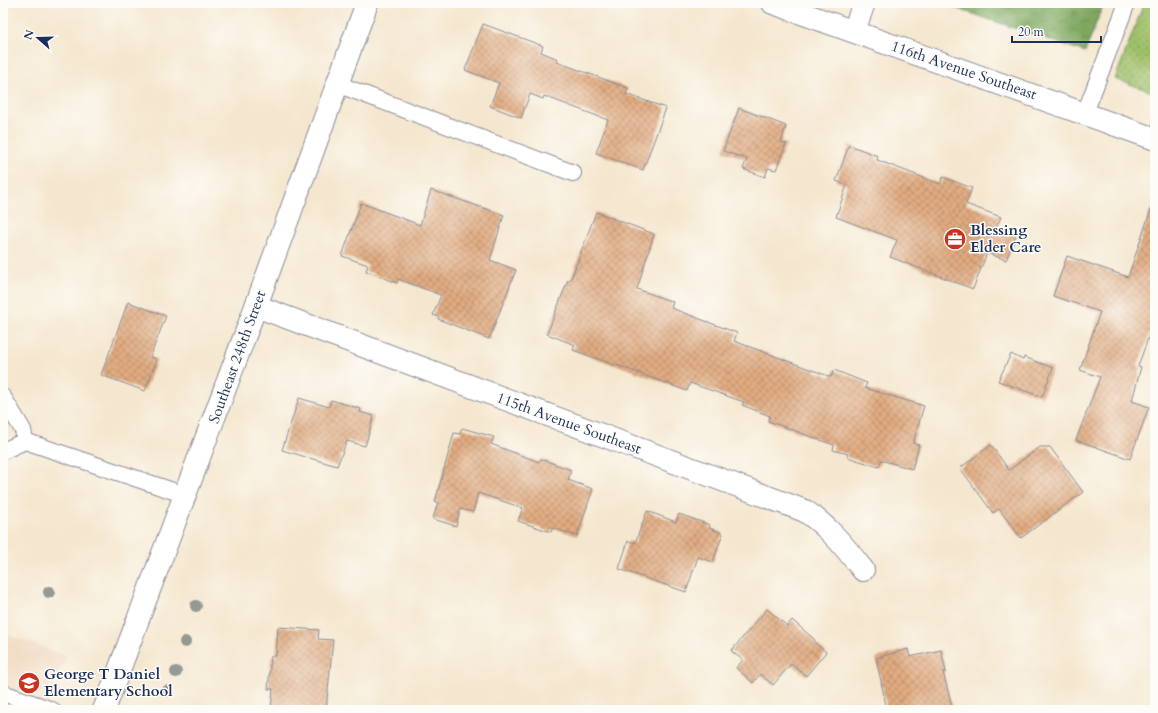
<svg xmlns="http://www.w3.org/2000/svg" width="1158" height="713" viewBox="0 0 1158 713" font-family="Cardo,serif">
<defs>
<pattern id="grass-dots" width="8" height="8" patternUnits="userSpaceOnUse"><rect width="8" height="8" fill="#9fc16b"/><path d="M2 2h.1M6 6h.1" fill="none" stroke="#819d5b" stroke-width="1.8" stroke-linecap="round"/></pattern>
<pattern id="forest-crowns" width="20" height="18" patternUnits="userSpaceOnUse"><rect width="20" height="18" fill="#7fa75f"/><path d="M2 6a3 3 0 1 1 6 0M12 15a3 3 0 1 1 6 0" fill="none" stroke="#678852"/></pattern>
<pattern id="building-cross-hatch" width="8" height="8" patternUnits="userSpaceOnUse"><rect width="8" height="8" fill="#e1ac81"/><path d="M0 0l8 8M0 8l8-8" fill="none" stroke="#b68c6d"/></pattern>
</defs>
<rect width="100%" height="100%" fill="#fdfcf7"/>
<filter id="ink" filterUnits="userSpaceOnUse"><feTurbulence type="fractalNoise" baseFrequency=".025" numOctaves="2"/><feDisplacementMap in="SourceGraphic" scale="8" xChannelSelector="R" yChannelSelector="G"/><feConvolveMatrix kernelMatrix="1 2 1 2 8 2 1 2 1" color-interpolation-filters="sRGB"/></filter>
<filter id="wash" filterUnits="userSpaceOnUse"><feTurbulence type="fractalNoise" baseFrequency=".012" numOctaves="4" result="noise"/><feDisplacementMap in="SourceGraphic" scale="16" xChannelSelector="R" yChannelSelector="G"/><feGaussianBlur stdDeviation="0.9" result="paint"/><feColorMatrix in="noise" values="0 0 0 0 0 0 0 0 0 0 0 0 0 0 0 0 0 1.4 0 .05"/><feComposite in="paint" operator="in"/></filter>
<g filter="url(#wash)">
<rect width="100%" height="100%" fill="#f5e7cf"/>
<path fill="#f0d6bc" d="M3 633 66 656 45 710H3Z"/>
<path fill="url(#grass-dots)" stroke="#5d7864" d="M1144 3H1155V93L1115 79Z"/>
<path fill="url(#forest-crowns)" stroke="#4d6b5e" d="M940 3H1104L1085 52Z"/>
<g id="blocks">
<g fill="url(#building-cross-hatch)">
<path d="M483 24 543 46 541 52 558 59 557 62 628 88 626 94 666 108 643 170 596 153 608 120 544 96 543 99 530 94 521 118 490 106 499 83 465 70Z"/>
<path d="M739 108 786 126 781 142 786 144 776 170 768 168 765 177 743 169 747 159 723 151Z"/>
<path d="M849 145 878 156 877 160 940 184 943 177 972 188 966 204 1001 217 996 228 1016 236 1006 260 987 253 973 289 890 257 897 240 836 217 847 185 836 181Z"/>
<path d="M431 190 504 215 490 260 516 270 489 339 438 319 439 317 433 315 441 295 398 279 397 283 366 271 368 265 342 256 361 203 420 225Z"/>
<path d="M1151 209 1155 210V319L1138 366 1141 367 1132 401 1149 407 1130 459 1076 440 1100 377 1080 370 1100 312 1053 296 1067 256 1128 277Z"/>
<path d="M596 212 654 234 637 289 673 302 671 308 737 333 734 341 831 377 834 370 867 383 865 388 924 406 913 443 919 445 912 469 881 460 879 467 847 457 848 454 833 450 834 445 768 421 770 416 742 405 744 402 690 383 687 391 617 365V366L573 350 575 345 547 334 568 280 570 281Z"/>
<path d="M128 302 166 316 150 357 157 359 145 391 101 375Z"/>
<path d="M1011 354 1023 360 1024 357 1053 368 1042 397 998 381Z"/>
<path d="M299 398 329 407 331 400 361 409 360 412 374 416 365 446 347 441 337 466 282 450Z"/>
<path d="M462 428 494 437 491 444 539 462 541 459 571 470 568 480 593 489 577 536 553 528 551 532 518 521 523 508 478 493 473 512 460 509 456 526 433 519 438 502H435L454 433 460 434Z"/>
<path d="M991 445 1009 470 1040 447H1050L1083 492 1021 538 999 509 993 513 960 468Z"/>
<path d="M647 511 676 522 679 514 710 525 709 528 723 533 713 562 698 557 686 592 619 569 628 541 635 543Z"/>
<path d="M767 609 787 626 792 620 815 640 814 642 826 652 806 676 791 664 773 685 760 674 753 683 736 668 743 660 731 651Z"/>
<path d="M278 627 319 630 318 639 333 640 326 710H271L273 689H268L271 656H276Z"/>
<path d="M908 649 910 657 941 650 946 672H943L953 710H887L876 658Z"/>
</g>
</g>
</g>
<g filter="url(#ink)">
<use href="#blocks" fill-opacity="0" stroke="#888b96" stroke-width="1"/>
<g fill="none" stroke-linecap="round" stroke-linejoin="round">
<g stroke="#888b96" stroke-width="18">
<g id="service">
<path d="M337 84 573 173"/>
<path d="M1085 113 1127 3"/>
<path d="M3 397 23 430 25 441 3 451"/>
<path d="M25 441 185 495"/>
<path d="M3 693 52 710"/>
</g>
</g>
<g stroke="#888b96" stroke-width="24">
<g id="minor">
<path d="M854 31 864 3"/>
<path d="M256 306 805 511C829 527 845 547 863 570"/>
</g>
</g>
<g stroke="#888b96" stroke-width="24">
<path id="tertiary" d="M104 710 256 306 367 3"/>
</g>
<g stroke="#888b96" stroke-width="24">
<path id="secondary" d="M773 3 1155 139"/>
</g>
<use href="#service" stroke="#fff" stroke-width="16"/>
<use href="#minor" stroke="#fff" stroke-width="22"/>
<use href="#tertiary" stroke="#fff" stroke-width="22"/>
<use href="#secondary" stroke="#fff" stroke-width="22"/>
</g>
<g fill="#939a93">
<circle cx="49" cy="592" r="6"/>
<circle cx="196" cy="606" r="6"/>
<circle cx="185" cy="642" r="6"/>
<circle cx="176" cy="672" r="6"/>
<circle cx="167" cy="691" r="6"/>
</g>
</g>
<defs>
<g id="office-disc" transform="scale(1.15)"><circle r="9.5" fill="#c8321e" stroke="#fdfcf7"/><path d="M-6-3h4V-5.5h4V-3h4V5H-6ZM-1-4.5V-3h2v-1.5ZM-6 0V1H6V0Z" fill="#fff"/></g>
<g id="school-disc" transform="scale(1.15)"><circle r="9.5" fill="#c8321e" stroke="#fdfcf7"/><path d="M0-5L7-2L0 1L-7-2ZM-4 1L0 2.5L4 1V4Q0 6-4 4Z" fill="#fff"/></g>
</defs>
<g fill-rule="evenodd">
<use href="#office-disc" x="955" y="239"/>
<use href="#school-disc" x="29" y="683"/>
</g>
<g text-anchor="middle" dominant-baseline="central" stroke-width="3" stroke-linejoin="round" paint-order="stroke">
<g font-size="15" fill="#1b2f5e" stroke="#fdfcf7">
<text transform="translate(964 70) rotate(19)">116th Avenue Southeast</text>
<text transform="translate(237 357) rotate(-70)">Southeast 248th Street</text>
<text transform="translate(569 423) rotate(20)">115th Avenue Southeast</text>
</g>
<g font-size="15" font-weight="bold" fill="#1b2f5e" stroke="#fdfcf7" text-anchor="start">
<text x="970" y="230">Blessing<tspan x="970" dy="17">Elder Care</tspan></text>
<text x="44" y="674">George T Daniel<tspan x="44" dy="17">Elementary School</tspan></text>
</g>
</g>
<rect width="1158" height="713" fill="none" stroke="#fdfcf7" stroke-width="16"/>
<g transform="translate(38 38) rotate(290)" stroke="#fdfcf7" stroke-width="3" paint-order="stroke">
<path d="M0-3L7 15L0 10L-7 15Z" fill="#1b2f5e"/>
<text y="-6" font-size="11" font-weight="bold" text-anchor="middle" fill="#1b2f5e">N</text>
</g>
<path d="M1012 36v6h89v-6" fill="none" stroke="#1b2f5e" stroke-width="2"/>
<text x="1018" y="36" font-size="12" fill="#1b2f5e" stroke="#fdfcf7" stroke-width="3" paint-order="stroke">20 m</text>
</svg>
